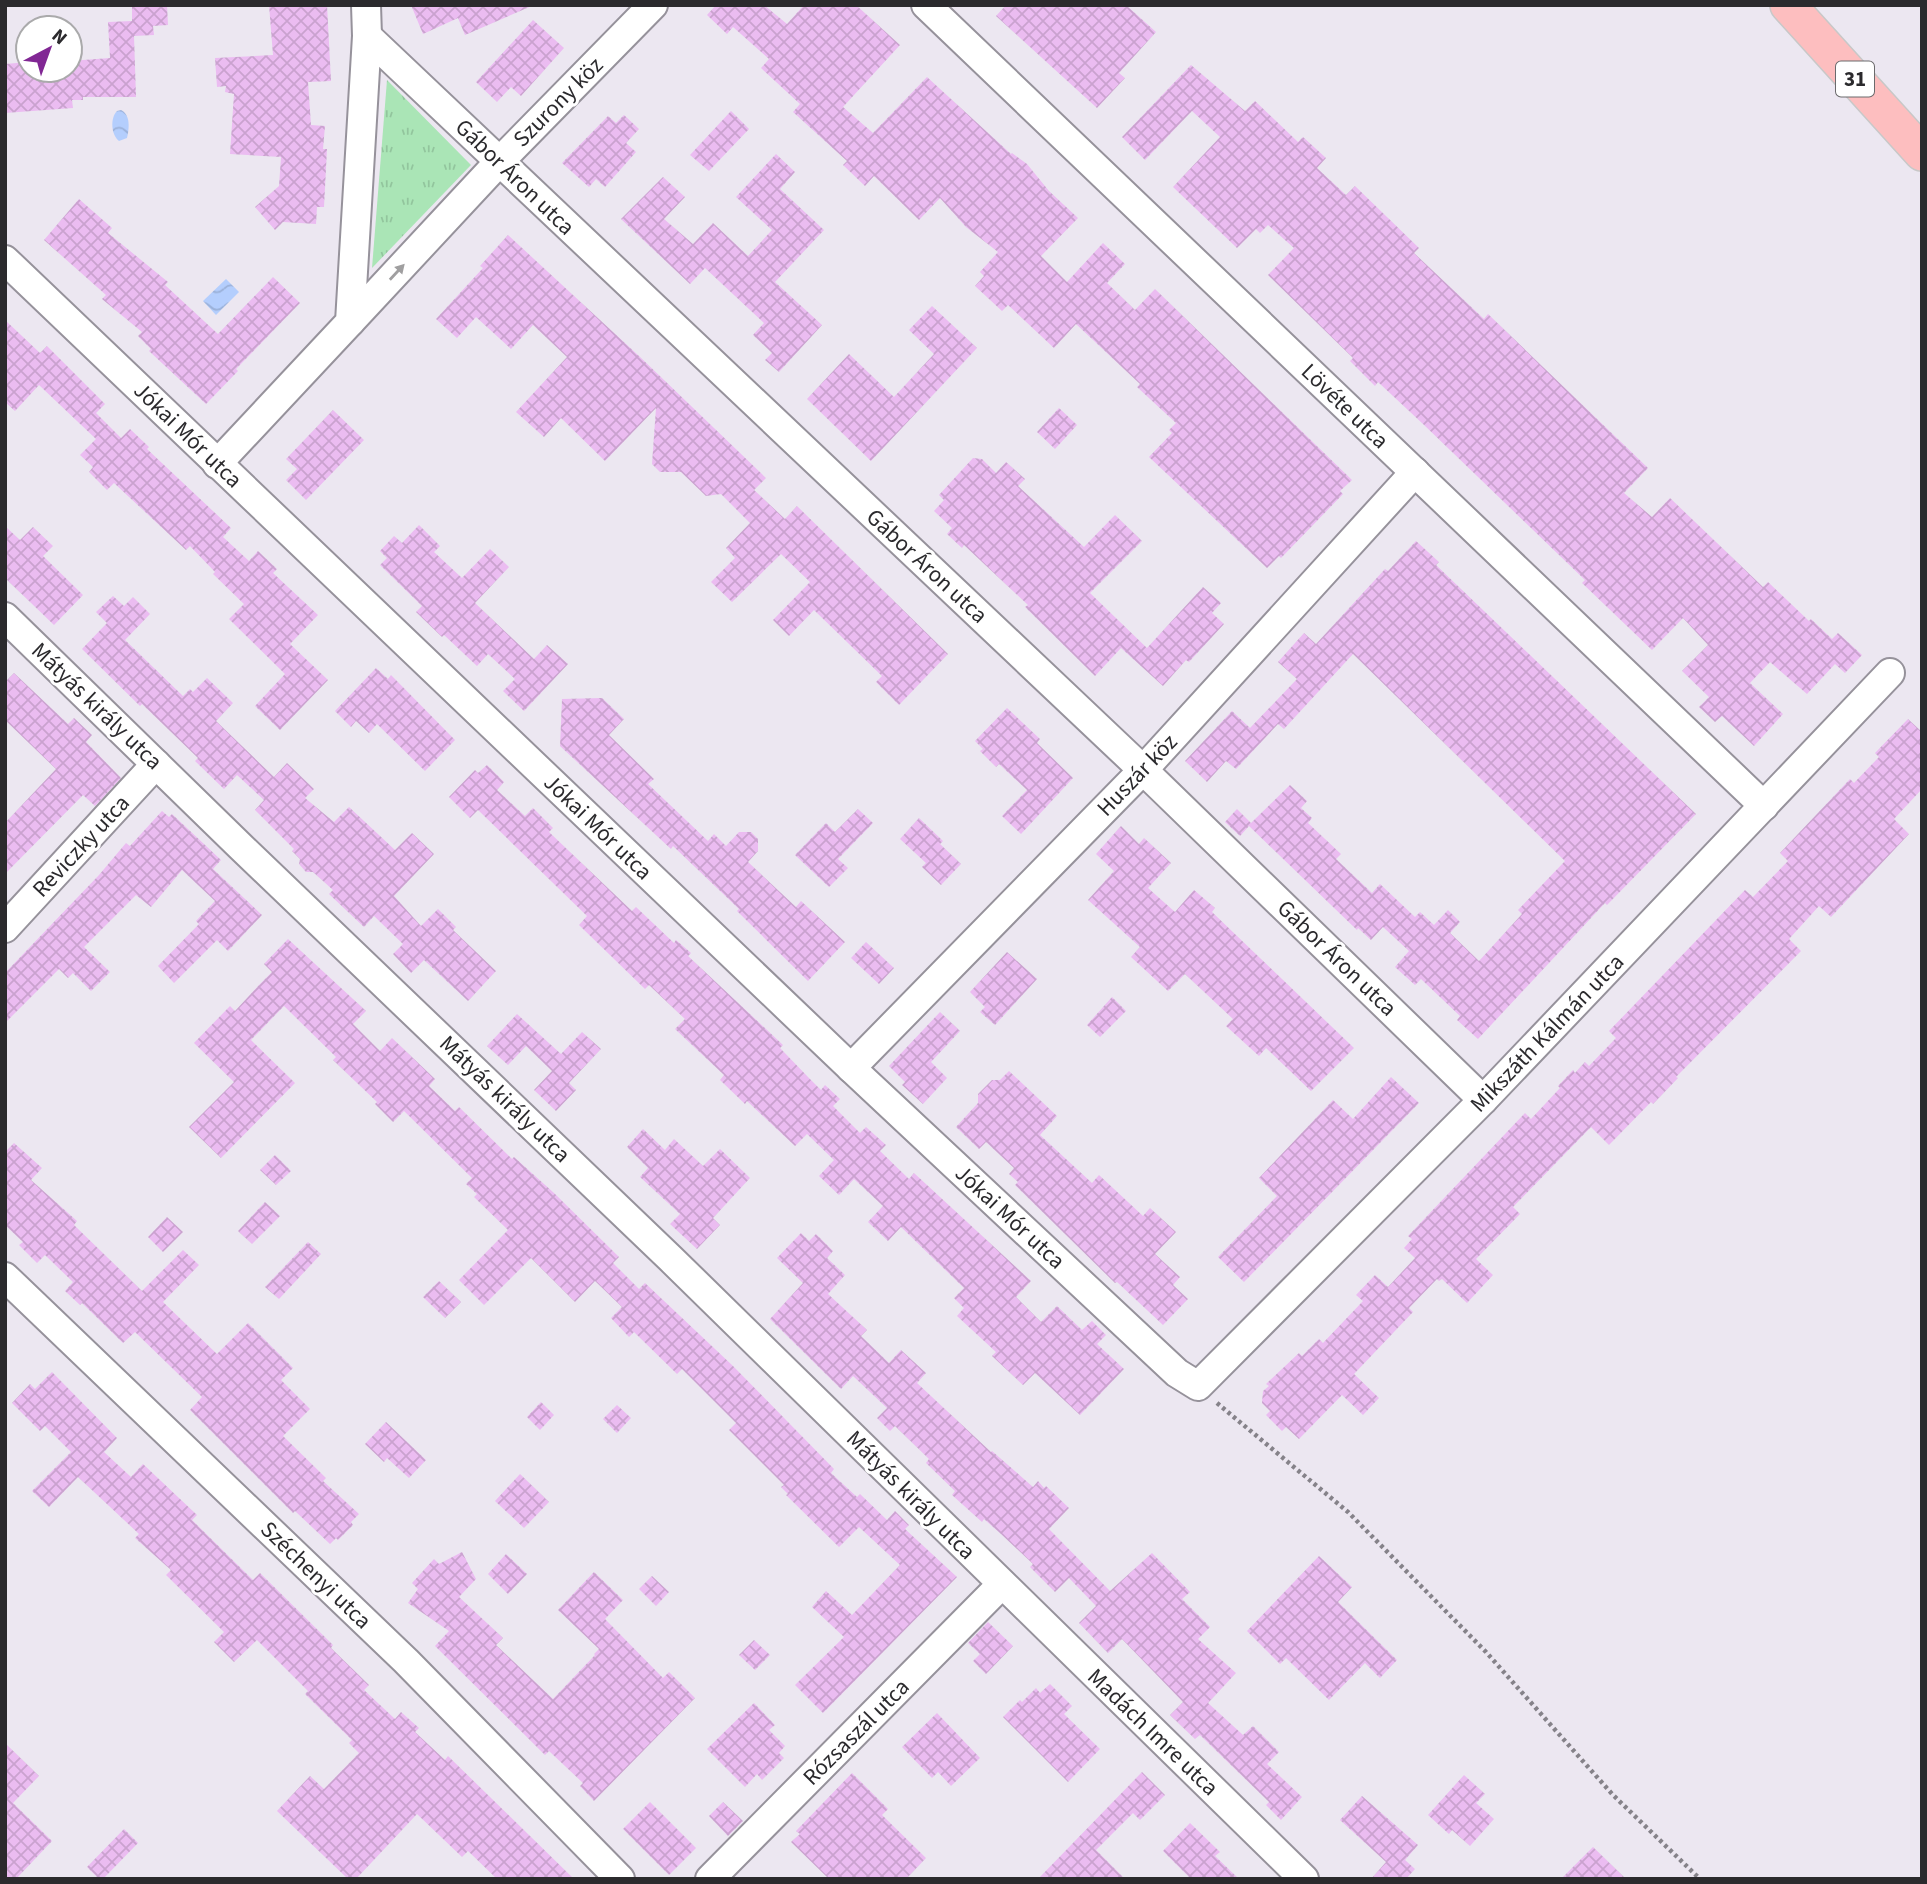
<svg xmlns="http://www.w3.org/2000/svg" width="1927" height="1884" viewBox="0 0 1927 1884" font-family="'Source Sans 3',sans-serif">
<defs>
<pattern id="park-tufts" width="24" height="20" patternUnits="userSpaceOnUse" patternTransform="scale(1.75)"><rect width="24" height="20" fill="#aae5b6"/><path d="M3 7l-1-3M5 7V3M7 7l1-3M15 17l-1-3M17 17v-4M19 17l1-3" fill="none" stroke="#92c59d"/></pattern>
<pattern id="water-waves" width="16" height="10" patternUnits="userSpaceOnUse" patternTransform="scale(1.75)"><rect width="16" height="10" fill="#b4cefd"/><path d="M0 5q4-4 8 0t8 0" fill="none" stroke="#9bb1d9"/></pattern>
<pattern id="building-cross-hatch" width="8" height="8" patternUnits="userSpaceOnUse" patternTransform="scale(1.75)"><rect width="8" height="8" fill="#ebbcf1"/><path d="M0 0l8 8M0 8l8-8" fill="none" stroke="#caa2cf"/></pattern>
</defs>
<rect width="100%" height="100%" fill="#ece7f1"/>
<path fill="url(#park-tufts)" d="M387 80 471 165 372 268Z"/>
<g fill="url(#water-waves)">
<path d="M121 110C131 115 129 129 127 138L119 141C111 135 110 118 117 111Z"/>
<path d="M226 279 239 292 216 315 203 301Z"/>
</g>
<g fill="url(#building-cross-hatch)">
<path d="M132 5H167L168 25 153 26 154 35 134 36 136 97H83V100H72L73 108 5 113V64L28 62V70H70V61L110 58 108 22 132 21Z"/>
<path d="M269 5H327L331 81 308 82 311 125 325 126 323 149H327L324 207H317L316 224 283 222 275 230 255 207 279 186 281 157 230 154 234 94 225 92 226 86 217 87 215 58 273 55Z"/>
<path d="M411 5H534L465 35 458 18 423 34Z"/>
<path d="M716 5H764L787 24 804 5H856L900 45 843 107 873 133 927 77 1011 154 1012 153 1027 164 1049 191 1078 218 1041 256 1067 282 1103 243 1125 264 1107 283 1135 310 1155 289 1352 480 1340 491 1343 494 1281 558 1279 556 1267 568 1149 457 1172 433 1169 430 1176 423 1137 387 1140 384 1076 324 1054 348 1008 305 1002 311 975 286 984 276 980 272 998 252 966 227 940 198 919 220 874 176 865 186 843 165 847 161 793 112 800 104 761 68 769 59 733 27 727 34 707 15Z"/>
<path d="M1006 5H1126L1156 32 1119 73 1125 78 1097 108 996 16Z"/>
<path d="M533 20 564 48 521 96 511 87 497 102 476 82Z"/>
<path d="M1191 65 1245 111 1255 101 1298 142 1303 137 1326 158 1317 168 1346 195 1355 186 1419 248 1414 253 1484 319 1488 314 1648 468 1624 493 1652 517 1670 498 1763 587 1768 582 1809 621 1811 619 1832 639 1838 633 1862 655 1845 673 1835 664 1807 694 1770 662 1750 683 1783 714 1754 746 1722 716 1715 722 1699 707 1709 697 1682 671 1708 645 1683 618 1652 650 1582 583 1585 580 1423 424 1378 382 1375 386 1350 361 1353 358 1268 275 1294 248 1268 225 1260 233 1256 229 1237 248 1173 187 1220 137 1192 111 1145 160 1122 137Z"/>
<path d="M731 111 749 129 709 171 690 155Z"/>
<path d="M624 115 639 129 626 143 636 152 605 187 596 179 589 187 562 163 608 116 616 123Z"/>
<path d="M776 154 795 172 780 189 824 230 775 282 822 325 779 372 765 360 772 353 753 335 764 323 705 268 690 284 621 219 663 177 685 197 664 219 693 244 713 223 748 256 772 230 736 197Z"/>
<path d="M79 199 112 228 108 233 168 282 165 285 218 334 273 277 300 303 236 369 238 371 206 404 149 351 151 349 138 336 142 332 102 299 106 295 44 240Z"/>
<path d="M508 235 639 356 766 478 754 490 785 519 797 506 948 654 899 705 876 682 882 676 814 610 789 636 773 620 810 582 781 554 732 602 711 582 735 558 726 548 750 523 721 494 706 496 681 472H660L652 464 656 408 605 461 561 418 544 437 516 412 567 357 533 325 511 349 476 317 457 338 436 319 483 268 480 266Z"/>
<path d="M932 306 977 348 871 461 807 399 849 354 894 397 934 354 909 330Z"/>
<path d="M5 320 40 353 47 346 105 404 96 413 121 438 130 429 149 447 147 449 231 528 223 537 249 561 258 551 277 569 273 573 318 615 290 644 328 680 280 730 255 706 285 674 229 619 244 604 213 574 215 572 190 546 186 550 114 483 107 490 89 472 93 467 80 455 96 439 39 385 15 411 5 402Z"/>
<path d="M1059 408 1077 425 1055 449 1037 432Z"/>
<path d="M333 410 364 440 306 500 286 480 297 469 286 459Z"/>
<path d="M973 458 982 459 996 473 1006 462 1025 479 1018 486 1084 547 1115 515 1142 541 1090 593 1147 648 1203 587 1221 603 1212 613 1224 624 1189 662 1186 660 1163 686 1121 648 1095 676 1025 607 1028 605 964 545 962 548 947 534 952 528 934 511 944 500 939 495Z"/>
<path d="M419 525 440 546 434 552 462 578 490 549 509 567 475 603 534 659 547 645 568 664 524 711 503 691 515 679 488 654 477 666 444 635 442 637 416 612 422 606 380 565 387 558 380 551 394 536 402 543Z"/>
<path d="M5 526 20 540 33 527 53 546 43 556 83 595 54 625 5 578Z"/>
<path d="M1416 541 1439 562 1436 565 1696 814 1607 905 1605 903 1478 1039 1457 1020 1460 1016 1421 979 1415 985 1395 967 1409 951 1383 927 1371 940 1358 928 1357 930 1249 826 1240 836 1225 822 1237 809 1251 823 1290 785 1307 801 1301 808 1312 818 1308 823 1341 854 1336 859 1372 893 1380 884 1415 917 1420 912 1434 925 1448 910 1460 922 1450 933 1479 961 1522 914 1518 910 1565 861 1353 654 1284 729 1278 724 1236 769 1226 761 1207 782 1185 761 1232 711 1250 728 1297 679 1278 662 1304 633 1316 644 1385 569 1388 571Z"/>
<path d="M113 596 124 606 133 597 150 614 125 640 183 696 190 689 193 692 207 678 233 703 216 721 274 777 287 763 314 789 305 798 334 822 349 807 395 850 412 833 434 854 394 896 421 926 438 909 456 927 453 930 496 971 468 1001 424 960 411 973 393 954 403 944 374 916 364 927 329 894 333 890 313 872H306L299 864 300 859 292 851 294 849 255 810 264 800 237 775 224 789 195 761 198 758 142 704 140 706 82 649 107 623 96 612Z"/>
<path d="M376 668 388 679 391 675 455 740 425 771 377 724 369 733 356 721 351 727 335 711Z"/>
<path d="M14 673 68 724 74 718 92 735 86 742 121 778 95 806 83 795 5 874V823L56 769 5 720V682Z"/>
<path d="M602 698 624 719 609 735 654 779 648 784 708 841 714 834 726 846 739 832H751L758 839V851L748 862 796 907 801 901 845 942 808 981 737 911 739 909 673 846 671 849 560 746 562 699Z"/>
<path d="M1007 708 1040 739 1037 743 1073 778 1021 834 1002 816 1027 790 999 764 996 767 980 751 983 749 975 741Z"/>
<path d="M1908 719 1922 732V789L1894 819 1909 834 1831 917 1819 906 1789 939 1801 951 1676 1077 1678 1078 1653 1104 1651 1102 1609 1145 1591 1127 1513 1207 1520 1214 1476 1259 1493 1275 1467 1303 1442 1279 1439 1281 1437 1279 1409 1308 1413 1312 1354 1374 1379 1398 1363 1415 1342 1395 1299 1439 1286 1427 1282 1431 1266 1415 1270 1411 1262 1403 1263 1391 1269 1386 1266 1384 1299 1353 1302 1356 1319 1339 1323 1343 1363 1301 1356 1295 1375 1275 1388 1287 1415 1258 1404 1248 1412 1239 1408 1236 1525 1113 1531 1119 1560 1088 1558 1086 1573 1070 1575 1073 1585 1062 1589 1066 1616 1038 1609 1031 1745 890 1753 897 1788 861 1780 853 1850 779 1854 783 1879 757 1875 753Z"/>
<path d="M487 765 504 782 497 790 525 816 533 808 553 828 549 832 632 911 636 907 674 943 676 940 691 953 688 956 783 1045 780 1048 808 1077 821 1090 825 1085 840 1099 833 1106 860 1133 866 1127 886 1145 880 1151 909 1179 914 1173 1031 1281 1016 1297 1041 1322 1057 1306 1082 1330 1092 1321 1106 1335 1097 1344 1124 1369 1080 1415 1035 1373 1023 1385 992 1356 996 1352 957 1316 964 1308 954 1298 964 1288 901 1227 888 1241 868 1222 883 1206 854 1179 839 1195 819 1176 834 1160 807 1134 795 1146 747 1101 745 1104 720 1080 724 1075 675 1029 685 1019 649 985 645 989 579 925 587 916 478 810 470 818 449 797 475 770 478 773Z"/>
<path d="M858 809 873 823 838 859 848 868 829 887 795 855 826 823 835 832Z"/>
<path d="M162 811 169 817 172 814 221 860 213 869 262 915 228 951 217 940 174 983 158 966 199 924 196 921 215 901 182 870 151 907 136 895 84 947 110 972 91 991 73 973 68 978 59 969 5 1023V973L99 875 126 843 130 846Z"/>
<path d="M919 818 943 841 940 844 961 864 941 885 922 867 926 863 900 839Z"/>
<path d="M1121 826 1139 844 1144 838 1171 863 1148 888 1175 912 1194 890 1215 908 1212 912 1354 1048 1311 1091 1266 1048 1259 1056 1226 1026 1233 1019 1185 974 1168 991 1131 957 1140 947 1088 900 1114 871 1096 854Z"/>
<path d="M288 939 366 1011 353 1024 380 1051 392 1038 435 1079 429 1086 455 1111 459 1107 512 1159 514 1157 554 1193 619 1257 613 1263 639 1289 645 1283 733 1366 834 1469 831 1473 857 1497 860 1494 887 1520 895 1511 909 1525 905 1529 957 1577 823 1713 795 1685 844 1637 812 1607 826 1591 852 1615 900 1565 859 1527 839 1547 786 1495 788 1494 781 1487 784 1485 729 1430 736 1423 682 1369 677 1374 634 1332 629 1337 611 1318 622 1307 595 1281 575 1302 531 1258 484 1305 459 1280 508 1230 474 1197 477 1194 466 1184 472 1178 404 1111 393 1122 375 1104 377 1102 333 1060 336 1057 284 1006 251 1040 295 1083 221 1158 189 1127 234 1082 194 1043 230 1006 235 1011 260 984 272 972 264 964Z"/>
<path d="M866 942 894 968 879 984 851 958Z"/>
<path d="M1007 952 1037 979 995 1025 980 1012 985 1007 970 992Z"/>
<path d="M1112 997 1126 1011 1100 1037 1087 1025Z"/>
<path d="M940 1012 960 1031 931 1062 947 1078 923 1104 902 1085 905 1082 889 1066Z"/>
<path d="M517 1014 561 1054 582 1032 601 1049 569 1083 576 1090 556 1111 534 1090 552 1071 526 1046 508 1065 487 1046Z"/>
<path d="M1009 1071 1057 1116 1040 1135 1092 1183 1099 1175 1143 1216 1150 1208 1176 1232 1155 1254 1180 1277 1173 1285 1188 1299 1163 1325 1117 1282 1115 1283 1015 1185 1018 1182 1009 1174 1014 1168 986 1142 979 1149 956 1127 978 1103V1094L992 1080H1000Z"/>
<path d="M1391 1077 1419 1103 1244 1282 1218 1257 1277 1196 1259 1178 1333 1100 1353 1119Z"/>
<path d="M643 1129 665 1150 674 1139 703 1166 720 1149 750 1178 713 1218 720 1225 697 1249 670 1224 680 1214 640 1177 648 1168 627 1147Z"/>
<path d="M14 1143 42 1168 31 1180 77 1221 74 1225 142 1291 183 1250 199 1265 163 1302 217 1354 248 1323 293 1368 281 1380 310 1409 283 1436 326 1478 323 1481 359 1514 351 1522 353 1525 338 1540 336 1538 330 1544 295 1511 293 1513 190 1410 202 1397 135 1332 123 1343 82 1303 80 1305 65 1291 73 1282 45 1255 37 1263 19 1245 23 1242 5 1225V1152Z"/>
<path d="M275 1155 291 1171 276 1185 260 1170Z"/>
<path d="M265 1202 280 1216 252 1244 238 1231Z"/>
<path d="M167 1217 183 1232 163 1252 148 1237Z"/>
<path d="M801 1233 809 1241 816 1234 833 1251 827 1258 845 1275 828 1294 867 1330 861 1336 889 1363 901 1350 926 1373 917 1383 991 1452 992 1451 1033 1487 1038 1481 1044 1488 1046 1486 1069 1508 1049 1529 1110 1591 1152 1553 1190 1592 1182 1599 1210 1627 1198 1639 1236 1673 1208 1703 1243 1735 1253 1726 1279 1752 1267 1764 1302 1797 1281 1820 1266 1805 1269 1802 1200 1735 1195 1739 1170 1715 1183 1702 1122 1639 1108 1653 1079 1623 1096 1606 1069 1578 1055 1592 1030 1567 1033 1564 1001 1534 984 1519 982 1522 952 1495 955 1491 926 1463 929 1459 895 1426 890 1431 877 1418 887 1408 853 1376 841 1389 770 1319 803 1283 777 1258Z"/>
<path d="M308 1242 321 1254 279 1299 265 1287Z"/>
<path d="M439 1281 461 1302 445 1318 423 1297Z"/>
<path d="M52 1372 117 1438 104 1452 131 1477 143 1464 197 1515 192 1520 253 1580 260 1573 333 1645 331 1648 369 1685 364 1690 395 1719 401 1712 419 1728 415 1732 445 1760 448 1756 574 1879H497L468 1851 462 1857 417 1814 356 1879H348L277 1811 310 1776 324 1789 359 1753 349 1743 352 1740 305 1694 308 1691 257 1640 234 1662 214 1642 224 1632 166 1575 171 1570 135 1538 139 1534 78 1477 49 1507 32 1491 71 1452 45 1426 40 1431 12 1403 30 1384 35 1389Z"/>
<path d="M541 1402 554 1415 540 1430 527 1417Z"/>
<path d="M617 1405 631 1418 617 1433 603 1419Z"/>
<path d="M386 1422 426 1460 409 1478 387 1458 384 1462 365 1444Z"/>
<path d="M520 1474 549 1502 524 1528 495 1501Z"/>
<path d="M462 1552 476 1579 459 1597 503 1638 496 1645 553 1699 595 1655 594 1654 599 1649 558 1610 594 1572 623 1600 605 1619 663 1678 669 1672 695 1698 594 1801 580 1786 583 1783 549 1751 545 1755 435 1646 449 1631 408 1603 418 1589 412 1583 434 1559 439 1564Z"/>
<path d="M506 1554 527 1574 508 1594 488 1574Z"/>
<path d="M1319 1556 1352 1587 1338 1602 1397 1660 1380 1678 1365 1663 1329 1700 1286 1658 1280 1664 1247 1631Z"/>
<path d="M652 1576 669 1592 656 1606 639 1589Z"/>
<path d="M988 1622 1013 1646 986 1674 973 1661 980 1654 968 1643Z"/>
<path d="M754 1640 770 1655 755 1670 739 1655Z"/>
<path d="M1050 1684 1072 1706 1064 1714 1100 1749 1068 1782 1003 1717 1020 1700 1022 1702 1036 1688 1040 1693Z"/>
<path d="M754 1703 775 1725 769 1730 785 1746 779 1753 784 1758 762 1780 757 1774 745 1787 707 1749Z"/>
<path d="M937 1713 980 1758 951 1786 938 1772 932 1778 902 1747Z"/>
<path d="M5 1743 39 1776 13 1803 52 1841 16 1879H5Z"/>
<path d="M1142 1772 1165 1795 1140 1820 1133 1813 1096 1850 1125 1879H1038Z"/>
<path d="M852 1773 888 1809 882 1815 926 1858 906 1879H829L791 1842 800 1834 796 1831Z"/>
<path d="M1464 1775 1485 1794 1476 1803 1494 1819 1470 1846 1452 1830 1449 1834 1428 1815Z"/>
<path d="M1362 1796 1418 1845 1405 1860 1415 1869 1406 1879H1371L1386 1862 1340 1820Z"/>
<path d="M650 1802 696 1848 669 1875 623 1829Z"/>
<path d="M723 1802 743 1821 728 1836 709 1816Z"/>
<path d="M1190 1823 1220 1852 1215 1856 1239 1879H1191L1163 1851Z"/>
<path d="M124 1829 138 1843 103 1879H99L87 1867Z"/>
<path d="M1593 1847 1626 1879H1561Z"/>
</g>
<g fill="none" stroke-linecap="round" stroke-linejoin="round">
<g stroke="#96929b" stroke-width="32">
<g id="minor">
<path d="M926 5 1764 806"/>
<path d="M367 36 1143 770 1483 1100"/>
<path d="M5 260 851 1068 1177 1373 1198 1386 1483 1100 1890 673"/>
<path d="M350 322 499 162 653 5"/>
<path d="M217 464 350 322 367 36 366 5"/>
<path d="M5 617 240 846 671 1259 1304 1879"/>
<path d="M5 928 156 764"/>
<path d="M851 1068 1143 770 1415 472"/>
<path d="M5 1277 406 1661 620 1879"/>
<path d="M710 1879 1002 1584"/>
</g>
</g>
<g stroke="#c8c8c8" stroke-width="38">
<path id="major" d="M1788 5 1922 153"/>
</g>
<path stroke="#858289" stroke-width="4.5" stroke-dasharray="3.5 3.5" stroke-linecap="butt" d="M1217 1403 1348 1512 1486 1652 1613 1795 1700 1879"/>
<use href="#minor" stroke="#fff" stroke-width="28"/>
<use href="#major" stroke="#fdbebf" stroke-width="35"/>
</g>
<defs><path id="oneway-solid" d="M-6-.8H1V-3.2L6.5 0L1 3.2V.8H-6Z" transform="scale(1.75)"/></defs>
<use fill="#a09fa0" href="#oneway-solid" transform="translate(397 272) rotate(-47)"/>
<g text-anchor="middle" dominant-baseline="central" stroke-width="6" stroke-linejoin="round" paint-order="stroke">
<rect fill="#fff" stroke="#6b6a6c" stroke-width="2" x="1836" y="61.5" width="38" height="35" rx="5"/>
<g font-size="21" font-weight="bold" fill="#2b2a2d">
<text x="1855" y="79">31</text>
</g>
<g font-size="23" fill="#2b2a2d" stroke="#fff">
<text transform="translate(558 102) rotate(-45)">Szurony köz</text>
<text transform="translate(515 177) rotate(44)">Gábor Áron utca</text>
<text transform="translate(1345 406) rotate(44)">Lövéte utca</text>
<text transform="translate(188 435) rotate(44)">Jókai Mór utca</text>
<text transform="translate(927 566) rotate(43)">Gábor Áron utca</text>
<text transform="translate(97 706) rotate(44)">Mátyás király utca</text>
<text transform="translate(1137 775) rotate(-46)">Huszár köz</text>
<text transform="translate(598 827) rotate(44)">Jókai Mór utca</text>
<text transform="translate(81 846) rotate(-47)">Reviczky utca</text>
<text transform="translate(1337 958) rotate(44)">Gábor Áron utca</text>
<text transform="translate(1547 1033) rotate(-46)">Mikszáth Kálmán utca</text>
<text transform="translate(505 1099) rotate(44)">Mátyás király utca</text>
<text transform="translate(1010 1217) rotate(43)">Jókai Mór utca</text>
<text transform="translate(911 1495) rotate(45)">Mátyás király utca</text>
<text transform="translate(316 1575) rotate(44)">Széchenyi utca</text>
<text transform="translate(856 1732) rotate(-45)">Rózsaszál utca</text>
<text transform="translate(1153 1732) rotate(44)">Madách Imre utca</text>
</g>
</g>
<rect width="1927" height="1884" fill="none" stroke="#2b2a2d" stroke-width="14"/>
<g transform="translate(49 49) rotate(41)"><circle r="33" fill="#ffffff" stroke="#aaaaab" stroke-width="2"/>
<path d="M0-5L12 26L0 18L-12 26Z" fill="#812794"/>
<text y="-10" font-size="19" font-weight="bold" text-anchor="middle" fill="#2b2a2d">N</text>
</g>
</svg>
